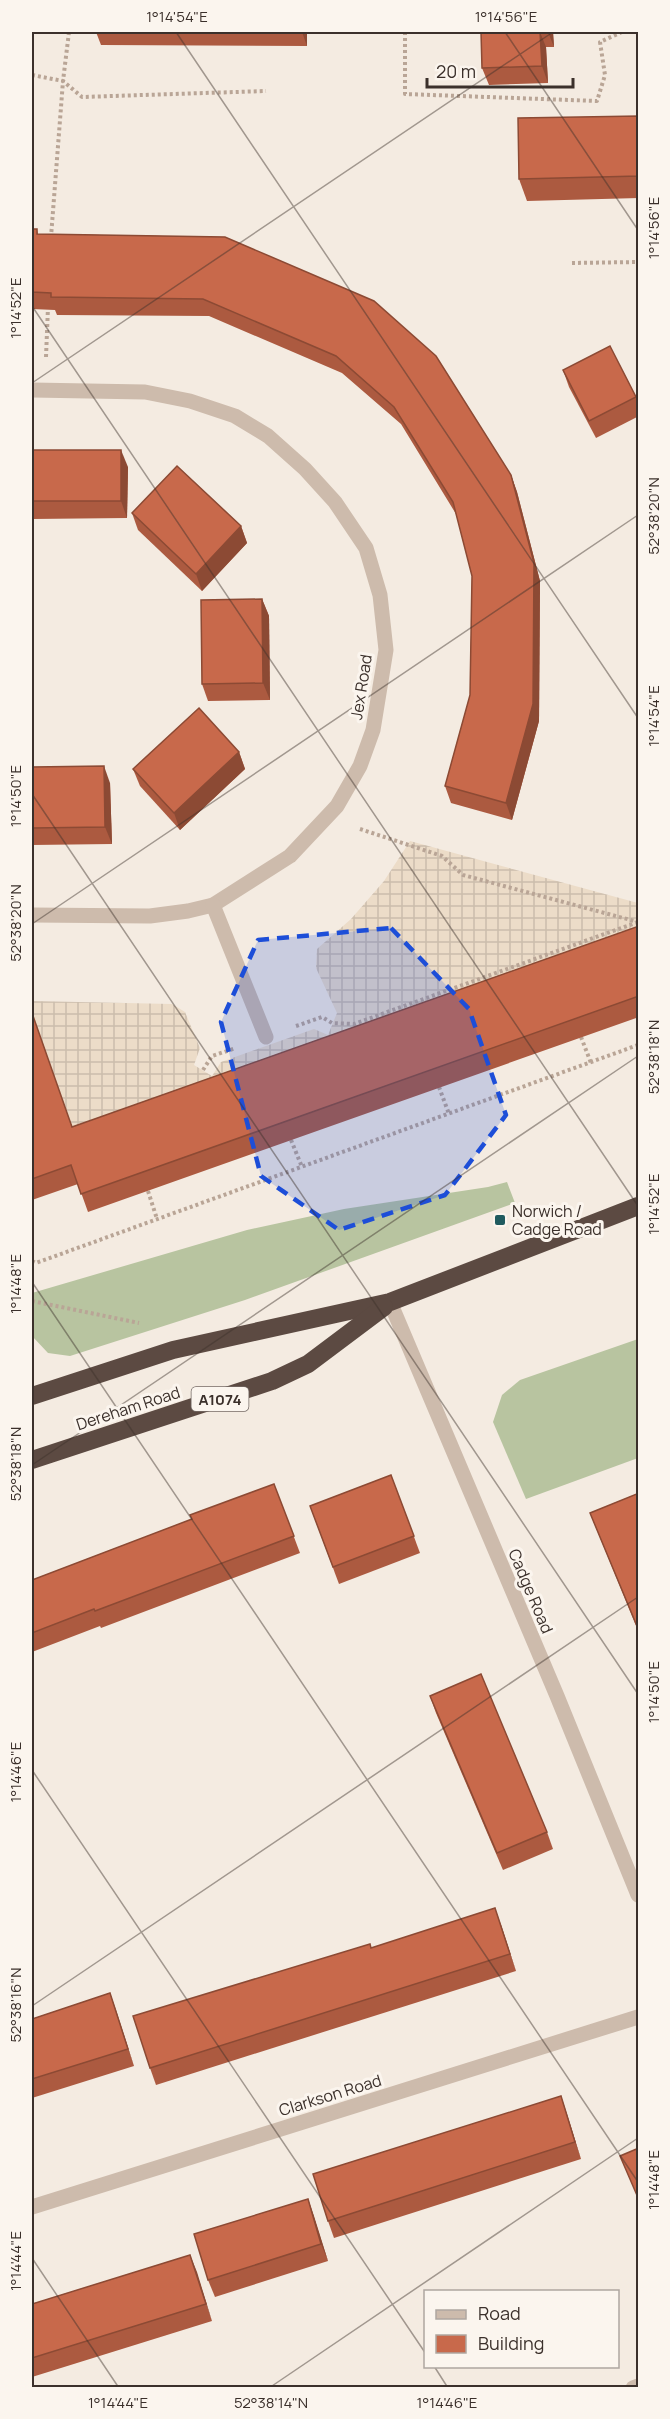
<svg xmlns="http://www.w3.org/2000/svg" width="670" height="2419" viewBox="0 0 670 2419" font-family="Manrope,sans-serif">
<defs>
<pattern id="plaza-grid" width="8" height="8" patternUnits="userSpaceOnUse" patternTransform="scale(1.5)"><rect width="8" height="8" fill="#ecdcc8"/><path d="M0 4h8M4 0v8" fill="none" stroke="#cbbdac"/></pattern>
</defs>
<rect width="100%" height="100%" fill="#f4ebe1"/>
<g fill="#b8c4a0">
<path d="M507 1182 515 1203 245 1300 70 1356 48 1353 32 1336V1293L247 1230 344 1209 488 1187Z"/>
<path d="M638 1339V1458L526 1499 493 1422 502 1395 520 1380Z"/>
</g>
<path fill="url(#plaza-grid)" d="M410 841 638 903V947L79 1145 36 1025 32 1026V1001L172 1004 185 1012 200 1048 194 1065 212 1076 221 1062 314 1029 328 1035 337 1013 316 968 317 949 351 919 384 881Z"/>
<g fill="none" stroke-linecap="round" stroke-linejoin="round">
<g stroke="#b9a596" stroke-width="4" stroke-dasharray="3 3" stroke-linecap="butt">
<path d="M69 32 63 81 82 97 266 91"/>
<path d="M405 32V94L597 101 605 75 600 42 622 32"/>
<path d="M32 75 63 81 51 237"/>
<path d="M572 263 638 262"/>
<path d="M46 357 48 307"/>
<path d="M360 829 442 856 463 875 638 922"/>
<path d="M296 1026 322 1017 332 1023 354 1024 638 922"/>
<path d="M581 1037 591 1063"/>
<path d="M203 1070 212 1056 236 1048"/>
<path d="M439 1087 449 1114"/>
<path d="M291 1140 302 1167"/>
<path d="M148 1191 157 1219"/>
<path d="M32 1261 36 1263 638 1045"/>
<path d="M32 1301 139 1323"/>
</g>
<g stroke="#cdbbac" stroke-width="15">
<path d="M32 390 145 392 190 401 235 416 268 436 305 469 335 502 366 548 380 595 386 650 373 730 360 766 337 806 290 856 213 905 188 911 150 916 32 915"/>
<path d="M213 905 266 1037"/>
<path d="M390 1302 557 1696 638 1895"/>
<path d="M32 2207 638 2017"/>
<path d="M633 2388 638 2386"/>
</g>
<g stroke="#5c4a42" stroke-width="18">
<path d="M32 1396 173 1350 390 1302 638 1206"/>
<path d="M32 1460 272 1381 308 1364 384 1307"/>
</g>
</g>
<g fill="#ac5a40">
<path d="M96 32H307V46L101 45Z"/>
<path d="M481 32H553L554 47H546L548 83 489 85 482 68Z"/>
<path d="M639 116V198L527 201 519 179Z"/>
<path d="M32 229H37L38 234 225 237 511 475 517 492 540 581 539 721 512 820 451 803 445 786 470 695 472 576 456 514 401 424 342 373 209 316 57 315 55 310 32 309Z"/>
<path d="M563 370 636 397 639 403V416L596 438 569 387Z"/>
<path d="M32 450 128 467 127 518 32 519Z"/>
<path d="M132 513 241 526 247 543 202 591 138 530Z"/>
<path d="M262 599 269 616 270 700 208 701 202 684Z"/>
<path d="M239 752 245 769 180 830 140 786 133 769Z"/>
<path d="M32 767 110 783 112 844 32 845Z"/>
<path d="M639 926V1017L88 1212 78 1184 32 1200V1013L72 1127Z"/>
<path d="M391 1475 420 1553 339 1584 310 1506Z"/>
<path d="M274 1484 300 1553 101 1628 100 1626 32 1652V1580L192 1519Z"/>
<path d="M639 1493V1633L590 1513Z"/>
<path d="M430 1696 547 1832 553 1849 503 1870 436 1713Z"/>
<path d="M501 1925 516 1971 156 2085 150 2068 371 1948Z"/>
<path d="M110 1993 134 2066 32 2098V2019Z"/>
<path d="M561 2096 581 2159 334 2238 328 2221Z"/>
<path d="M308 2199 328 2261 215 2297 208 2280Z"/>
<path d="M190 2255 212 2321 32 2377V2304Z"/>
</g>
<g fill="#8c4a34">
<path d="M302 32H307V46Z"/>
<path d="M540 32 546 47 548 83 542 66Z"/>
<path d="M548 32H553L554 47Z"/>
<path d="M121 450 128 467 127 518 121 501Z"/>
<path d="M511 475 517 492 540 581 539 721 512 820 506 803Z"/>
<path d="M241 526 247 543 202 591 196 574Z"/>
<path d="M262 599 269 616 270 700 263 683Z"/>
<path d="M239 752 245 769 180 830 174 813Z"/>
<path d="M104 766 110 783 112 844 105 827Z"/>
<path d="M495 1908 501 1925 516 1971 510 1954Z"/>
<path d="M110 1993 116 2010 134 2066 128 2049Z"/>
<path d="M561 2096 567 2114 581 2159 575 2142Z"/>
<path d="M308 2199 314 2216 328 2261 321 2244Z"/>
<path d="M190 2255 197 2272 212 2321 206 2304Z"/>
</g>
<g fill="#c8694b" stroke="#8c4a34" stroke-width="1.5">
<path d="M481 32H540L542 66 482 68Z"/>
<path d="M639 116V176L519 179 518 118Z"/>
<path d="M32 229H37V234L225 237 374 301 436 356 511 475 534 563 533 704 506 803 445 786 470 695 472 576 453 502 394 407 336 356 203 299 51 297V293L32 292Z"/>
<path d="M610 346 636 397 589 421 563 370Z"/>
<rect x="32" y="450" width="89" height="51"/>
<path d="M177 466 241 526 196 574 132 513Z"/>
<path d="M262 599 263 683 202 684 201 600Z"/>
<path d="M199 708 239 752 174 813 133 769Z"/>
<path d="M104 766 105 827 32 828V767Z"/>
<path d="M639 926V996L81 1194 71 1165 32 1179V1013L72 1127Z"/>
<path d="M391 1475 414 1536 333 1567 310 1506Z"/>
<path d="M274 1484 294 1536 95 1611 94 1609 32 1633V1580L192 1519 190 1515Z"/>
<path d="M639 1493V1631L590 1513Z"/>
<path d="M481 1674 547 1832 497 1853 430 1696Z"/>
<path d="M495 1908 510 1954 150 2068 133 2016 370 1944 371 1948Z"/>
<path d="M110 1993 128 2049 32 2079V2019Z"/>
<path d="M561 2096 575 2142 328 2221 313 2174Z"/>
<path d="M639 2148V2200L620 2156Z"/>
<path d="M308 2199 321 2244 208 2280 194 2234Z"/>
<path d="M190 2255 206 2304 32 2358V2304Z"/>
</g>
<path fill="#1d4ed8" fill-opacity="0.2" stroke="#1d4ed8" stroke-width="4.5" stroke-dasharray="12 8" stroke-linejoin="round" d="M391 928 469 1009 506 1115 445 1195 339 1230 261 1176 221 1022 258 940Z"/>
<path fill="none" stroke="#3b302b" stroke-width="1.5" stroke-opacity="0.45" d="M176 32 638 718M505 32 638 230M32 306 638 1206M32 383 553 32M32 794 638 1694M32 924 638 515M32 1282 638 2182M32 1465 638 1056M32 1770 426 2354M32 2006 638 1597M32 2258 119 2388M434 2366 448 2388M269 2388 638 2138"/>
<rect fill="#1f5a5e" stroke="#fbf5ee" stroke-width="2" x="494" y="1214" width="12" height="12" rx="3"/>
<g text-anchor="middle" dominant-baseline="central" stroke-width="6" stroke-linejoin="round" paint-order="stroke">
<rect fill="#fbf5ee" stroke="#756b66" stroke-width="1.5" x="191.5" y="1387" width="57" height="24" rx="4.5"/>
<g font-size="15" font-weight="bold" fill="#3b302b">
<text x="220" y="1399">A1074</text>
</g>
<g font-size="16" fill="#3b302b" stroke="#fbf5ee">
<text transform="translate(361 687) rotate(-81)">Jex Road</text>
<text transform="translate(128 1408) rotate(-18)">Dereham Road</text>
<text transform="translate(531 1591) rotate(67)">Cadge Road</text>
<text transform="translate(330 2095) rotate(-17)">Clarkson Road</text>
</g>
<g font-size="16" fill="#3b302b" stroke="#fbf5ee" text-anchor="start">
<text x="512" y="1211">Norwich /<tspan x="512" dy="18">Cadge Road</tspan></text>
</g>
</g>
<rect width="670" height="2419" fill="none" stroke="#fbf5ee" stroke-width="66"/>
<rect x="424" y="2290" width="195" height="78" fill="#fbf5ee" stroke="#aea6a0" stroke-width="1.5"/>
<rect x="436" y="2310" width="30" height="9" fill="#cdbbac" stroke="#aea6a0" stroke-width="1.5"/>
<text x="478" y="2320" font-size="18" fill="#3b302b">Road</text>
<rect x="436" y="2335" width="30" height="18" fill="#c8694b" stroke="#aea6a0" stroke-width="1.5"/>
<text x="478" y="2350" font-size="18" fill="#3b302b">Building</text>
<path d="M427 78v9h146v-9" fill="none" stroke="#3b302b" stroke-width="3"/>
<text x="436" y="78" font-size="18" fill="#3b302b" stroke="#fbf5ee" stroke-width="4.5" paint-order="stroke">20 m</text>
<rect x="33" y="33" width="604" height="2353" fill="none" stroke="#3b302b" stroke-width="2"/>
<g font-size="15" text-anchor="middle" fill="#3b302b">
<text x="177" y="22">1°14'54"E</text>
<text x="506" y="22">1°14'56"E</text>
<text transform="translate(654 228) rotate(-90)" y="5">1°14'56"E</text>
<text transform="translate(16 308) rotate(-90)" y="5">1°14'52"E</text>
<text transform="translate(654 516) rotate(-90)" y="5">52°38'20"N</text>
<text transform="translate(654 716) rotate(-90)" y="5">1°14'54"E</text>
<text transform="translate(16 796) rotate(-90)" y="5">1°14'50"E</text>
<text transform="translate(16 923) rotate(-90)" y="5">52°38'20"N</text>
<text transform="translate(654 1057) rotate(-90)" y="5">52°38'18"N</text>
<text transform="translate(654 1204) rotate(-90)" y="5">1°14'52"E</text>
<text transform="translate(16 1284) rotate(-90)" y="5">1°14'48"E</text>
<text transform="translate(16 1464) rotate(-90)" y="5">52°38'18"N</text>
<text transform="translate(654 1692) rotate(-90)" y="5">1°14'50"E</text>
<text transform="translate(16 1772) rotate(-90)" y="5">1°14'46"E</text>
<text transform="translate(16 2005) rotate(-90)" y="5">52°38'16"N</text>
<text transform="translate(654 2180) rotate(-90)" y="5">1°14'48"E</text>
<text transform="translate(16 2261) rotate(-90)" y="5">1°14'44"E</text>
<text x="118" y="2408">1°14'44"E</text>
<text x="271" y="2408">52°38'14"N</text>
<text x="447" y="2408">1°14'46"E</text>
</g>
</svg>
